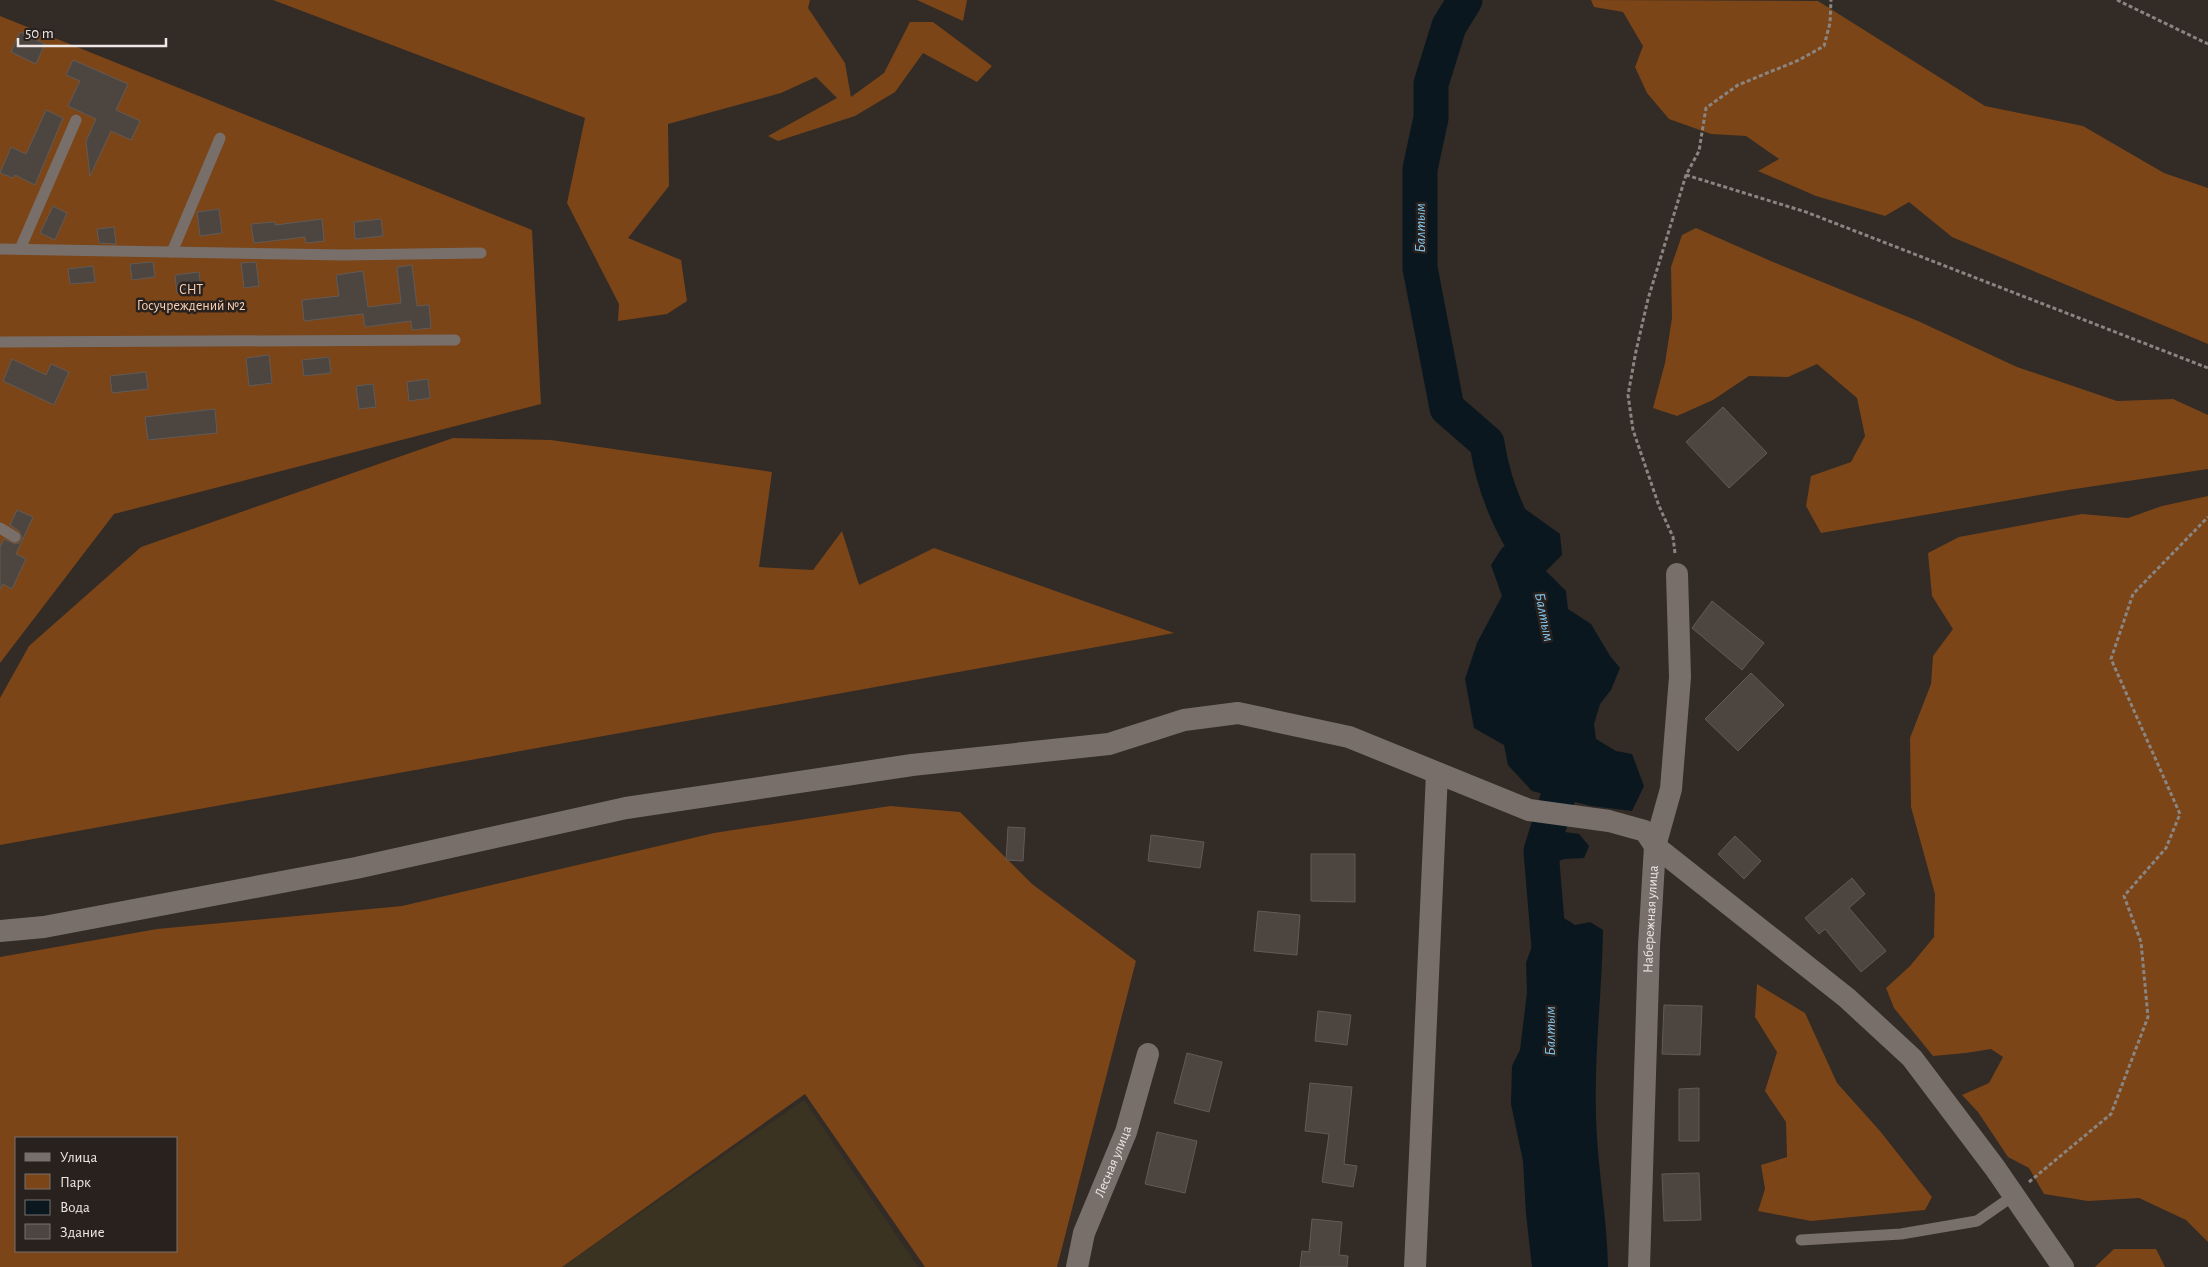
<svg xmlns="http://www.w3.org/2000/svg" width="2208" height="1267" viewBox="0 0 2208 1267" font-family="'Alegreya Sans',sans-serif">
<rect width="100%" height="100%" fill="#322b26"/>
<path fill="#3b3322" d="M804 1100 918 1267H562Z"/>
<g fill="#7b4518" fill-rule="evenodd">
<path d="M273 0H810L808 8 845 63 851 97 884 73 910 22H933L992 66 977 82 923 53 895 92 855 116 778 141 768 136 837 98 816 77 781 93 668 124 669 186 628 238 681 260 687 301 667 314 618 321 619 304 567 203 585 118Z"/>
<path d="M917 0H967L963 21Z"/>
<path d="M1591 0 1818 1 1985 106 2083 126 2164 173 2208 188V344L1952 237 1909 202 1885 216 1816 196 1758 171 1779 159 1746 136 1711 134 1669 119 1647 93 1635 67 1643 46 1623 12 1594 7Z"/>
<path d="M0 16 532 230 541 404 114 514 0 663Z"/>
<path d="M1696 228 1773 262 1918 321 2017 367 2117 401 2173 399 2208 415V469L2068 490 1821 533 1806 506 1811 476 1851 462 1865 436 1857 398 1817 364 1788 377 1749 376 1713 400 1677 416 1653 408 1665 363 1672 318 1671 267 1682 235Z"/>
<path d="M453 438 551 440 772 472 759 567 813 570 842 531 859 585 934 548 1174 633 0 845V698L29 646 141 547Z"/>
<path d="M2208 496V1242L2186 1220 2139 1198 2088 1201 2044 1194 2029 1168 2008 1157 1978 1112 1962 1095 1989 1083 2003 1057 1991 1049 1966 1053 1933 1056 1894 1008 1886 988 1910 966 1934 937 1935 894 1911 807 1910 738 1931 684 1933 656 1953 629 1932 596 1928 553 1959 537 2082 514 2128 518 2162 506Z"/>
<path d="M890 806 960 812 1032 884 1136 961 1057 1267H925L805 1094 562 1267H0V957L157 929 402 906 714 833ZM16 1138H176V1251H16Z"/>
<path d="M1757 984 1805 1013 1837 1083 1880 1131 1932 1197 1925 1210 1811 1221 1758 1211 1765 1189 1761 1165 1787 1157 1786 1122 1765 1091 1777 1052 1755 1017Z"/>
<path d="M2114 1249H2156L2165 1267H2095Z"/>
</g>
<g fill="#0a171f">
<path d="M1504 494 1560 534 1562 555 1546 571 1566 591 1568 609 1591 624 1610 656 1620 668 1611 690 1600 704 1594 724 1596 739 1616 751 1632 754 1644 786 1632 811 1591 806 1532 791 1508 765 1504 745 1474 728 1465 679 1477 643 1502 596 1491 565 1502 548 1513 541 1504 521 1492 509Z"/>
<path d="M1551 830 1579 834 1589 846 1584 858 1565 859 1546 865 1533 855 1538 835Z"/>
<path d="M1551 910 1575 925 1590 922 1603 930C1602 992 1594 1054 1596 1116 1597 1166 1607 1216 1608 1267H1532L1526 1214 1523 1161 1511 1104 1512 1066 1520 1050 1527 993 1526 963 1537 932 1540 913Z"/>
</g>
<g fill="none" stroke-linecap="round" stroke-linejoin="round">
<g stroke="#0a171f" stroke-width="35">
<path d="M1465 0 1449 26 1431 84V118L1420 169V268L1447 408 1487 443C1492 477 1504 510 1522 541"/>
<path d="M1550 959 1541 851 1563 781 1562 749"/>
</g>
</g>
<g fill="#4d4540" stroke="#635a55">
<path d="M20 32 45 44 36 64 11 52Z"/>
<path d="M73 60 128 84 116 110 140 121 131 140 111 131 90 176 86 141 96 119 68 106 80 81 66 75Z"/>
<path d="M46 110 63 118 35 185 15 175 13 178 0 173 11 147 26 154Z"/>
<path d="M53 206 67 213 55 240 40 233Z"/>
<path d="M219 209 222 233 200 236 197 212Z"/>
<path d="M322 219 324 241 306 243 305 237 254 243 251 224 275 222V225Z"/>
<path d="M381 219 383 236 355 239 354 222Z"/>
<path d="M114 227 116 244 99 243 97 229Z"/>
<path d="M153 262 155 277 132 280 130 264Z"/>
<path d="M256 262 259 286 244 288 241 263Z"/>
<path d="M412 265 417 306 429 305 431 328 412 330 411 321 365 327 363 314 304 321 302 300 339 296 336 275 363 271 368 307 401 303 397 267Z"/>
<path d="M93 266 95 282 70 284 68 269Z"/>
<path d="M199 272 201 290 177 293 175 275Z"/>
<path d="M269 355 272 383 249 386 246 358Z"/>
<path d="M329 357 331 373 304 376 302 360Z"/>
<path d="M12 359 46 375 51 364 69 372 54 405 3 381Z"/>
<path d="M146 372 148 389 112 393 110 376Z"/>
<path d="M428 379 430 398 409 401 407 382Z"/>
<path d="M373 384 376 407 359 409 356 386Z"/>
<path d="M1723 407 1767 453 1729 488 1686 442Z"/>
<path d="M215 409 217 433 148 440 145 417Z"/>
<path d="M17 510 33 517 16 554 26 559 12 589 3 584 0 590V547L4 539 15 544 19 543 22 538 19 531 10 525Z"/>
<path d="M1712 601 1764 643 1742 670 1692 628Z"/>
<path d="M1751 673 1784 705 1738 751 1705 719Z"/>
<path d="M1008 827 1025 828 1023 861 1006 860Z"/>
<path d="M1151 835 1204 842 1200 868 1148 861Z"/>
<path d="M1735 836 1761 861 1744 879 1718 854Z"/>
<path d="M1311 854H1355V902L1311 901Z"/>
<path d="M1852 878 1865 894 1849 908 1886 951 1861 972 1825 929 1819 934 1805 918Z"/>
<path d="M1258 911 1300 915 1297 955 1254 951Z"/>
<path d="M1664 1005 1702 1006 1700 1055 1662 1054Z"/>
<path d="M1318 1011 1351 1015 1347 1045 1315 1041Z"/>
<path d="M1187 1053 1222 1062 1209 1112 1174 1103Z"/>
<path d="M1310 1083 1352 1087 1344 1164 1357 1166 1353 1187 1322 1182 1329 1134 1305 1131Z"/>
<path d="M1699 1088V1141H1679V1089Z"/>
<path d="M1157 1132 1197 1141 1185 1193 1145 1184Z"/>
<path d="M1699 1173 1701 1220 1664 1221 1662 1174Z"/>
<path d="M1312 1219 1342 1222 1339 1255 1348 1256 1347 1267H1300L1302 1251 1309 1252Z"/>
</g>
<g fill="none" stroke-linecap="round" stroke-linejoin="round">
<g stroke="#8b8581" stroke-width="3" stroke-dasharray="4 2.5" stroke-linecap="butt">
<path d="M2117 0 2208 44"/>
<path d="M1686 175 1806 212 2208 368"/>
<path d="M1675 553 1673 537 1659 506 1633 430 1628 395 1636 351 1648 299 1686 175 1699 151 1706 108 1738 85 1799 60 1824 46 1830 23 1831 0"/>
<path d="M2029 1182 2111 1114 2148 1017 2141 942 2124 896 2166 848 2180 814 2111 659 2133 594 2208 517"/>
</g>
<g stroke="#786f6a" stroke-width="11">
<path d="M0 249 344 255 481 253"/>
<path d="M20 249 76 120"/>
<path d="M172 252 220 138"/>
<path d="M0 342 455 340"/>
<path d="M0 528 15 537"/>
<path d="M1801 1240 1901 1234 1977 1221 2013 1196"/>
</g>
<g stroke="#786f6a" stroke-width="22">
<path d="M0 931 44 927 356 868 626 808 912 765 1109 744 1184 720 1238 713 1349 737 1529 810 1609 821 1645 831 1655 846 1847 998 1912 1058 1995 1168 2063 1267"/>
<path id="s1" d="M1077 1267 1084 1233 1126 1132 1148 1054"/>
<path d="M1415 1267 1437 773"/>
<path id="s2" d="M1639 1267 1649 946 1655 846 1671 789 1680 677 1677 574"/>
</g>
</g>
<g text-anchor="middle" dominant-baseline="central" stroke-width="5" stroke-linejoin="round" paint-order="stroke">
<g font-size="14" fill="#fbd0b4" stroke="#28211d">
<text x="191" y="290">СНТ<tspan x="191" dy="16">Госучреждений №2</tspan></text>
</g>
<g font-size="14" fill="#ede8e5" stroke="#28211d">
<text stroke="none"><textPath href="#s2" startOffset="348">Набережная улица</textPath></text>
<text stroke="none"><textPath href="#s1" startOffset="112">Лесная улица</textPath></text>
</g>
<g font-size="15" font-style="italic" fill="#82c9f2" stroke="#28211d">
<text transform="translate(1420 228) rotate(-90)">Балтым</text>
<text transform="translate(1544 617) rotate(79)">Балтым</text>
<text transform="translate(1550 1031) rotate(-90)">Балтым</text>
</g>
</g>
<rect x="15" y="1137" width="162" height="115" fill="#28211d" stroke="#77716d"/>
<rect x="25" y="1153" width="25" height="8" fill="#786f6a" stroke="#77716d"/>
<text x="60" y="1162" font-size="15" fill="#ede8e5">Улица</text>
<rect x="25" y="1174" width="25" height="15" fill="#7b4518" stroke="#77716d"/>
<text x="60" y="1187" font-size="15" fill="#ede8e5">Парк</text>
<rect x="25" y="1200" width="25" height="15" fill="#0a171f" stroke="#77716d"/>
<text x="60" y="1212" font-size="15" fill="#ede8e5">Вода</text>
<rect x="25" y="1224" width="25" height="15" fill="#4d4540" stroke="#77716d"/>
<text x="60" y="1237" font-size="15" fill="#ede8e5">Здание</text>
<path d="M18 38v8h148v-8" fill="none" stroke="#ede8e5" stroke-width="2.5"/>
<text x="25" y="38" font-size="15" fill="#ede8e5" stroke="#28211d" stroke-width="4" paint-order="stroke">50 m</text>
</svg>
